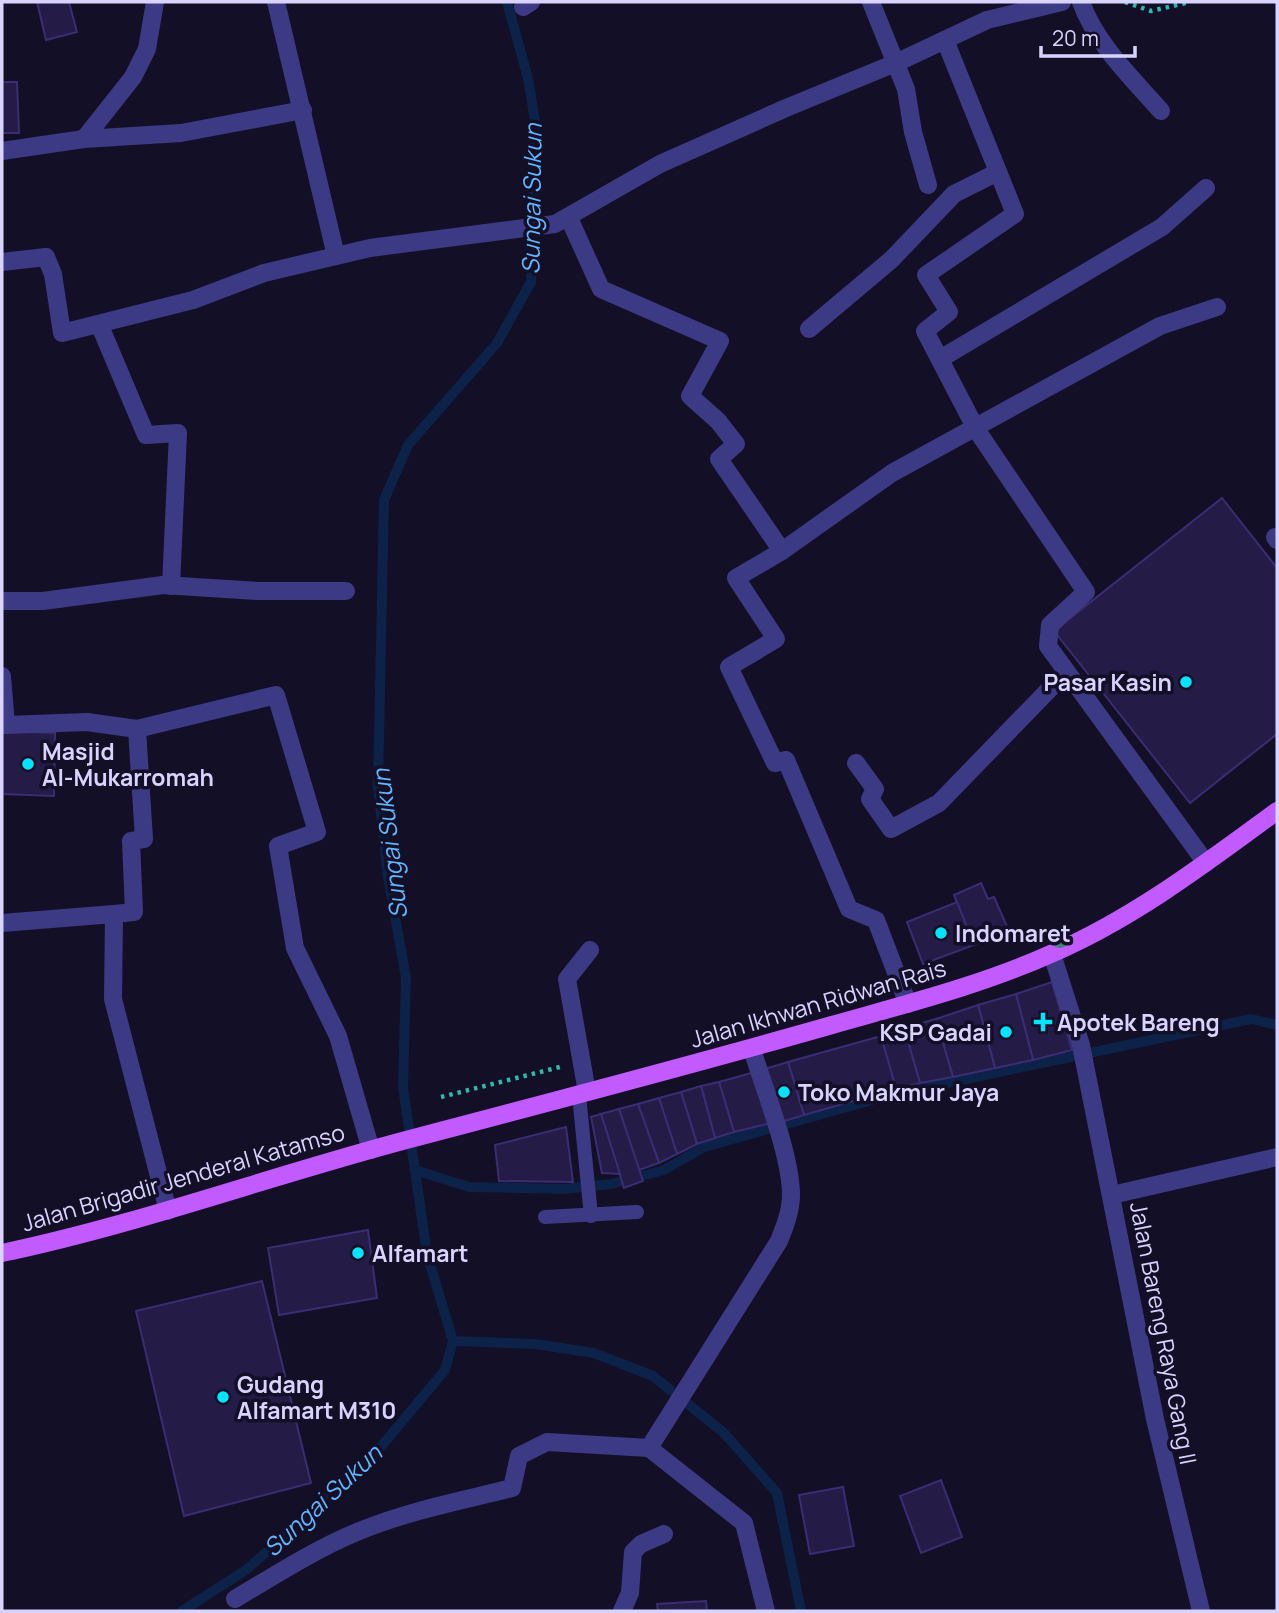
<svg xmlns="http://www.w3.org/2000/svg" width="1279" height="1613" viewBox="0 0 1279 1613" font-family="Manrope,sans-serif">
<rect width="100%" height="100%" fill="#130f26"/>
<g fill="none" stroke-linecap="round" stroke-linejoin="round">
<g stroke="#0c2248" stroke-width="10">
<path d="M415 1170 469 1187 564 1189 611 1184 664 1170 704 1147 890 1095 1251 1019 1277 1025"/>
<path d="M453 1341 535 1344 594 1353 653 1376 724 1433 777 1493 801 1611"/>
<path d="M182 1611 246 1570 369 1461 445 1370 453 1341 427 1254 403 1087 406 978 388 877 378 787 384 500 408 445 497 343 531 282 536 127 528 78 507 2"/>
</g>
</g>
<g fill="#241b47" stroke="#3b2d73" stroke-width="2">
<path d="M37 2H69L77 32 46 40Z"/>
<path d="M2 82H17L19 133H2Z"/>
<path d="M1222 498 1277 568V734L1190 803 1054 631Z"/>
<path d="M2 731 55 733 54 796 2 794Z"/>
<path d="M981 883 988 899 994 897 1009 931 974 945 954 895Z"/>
<path d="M957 902 974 945 923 964 907 922Z"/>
<path d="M1052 982 1072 1050 1033 1060 1016 994Z"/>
<path d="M1016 994 1033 1060 995 1068 978 1005Z"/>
<path d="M978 1005 995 1068 953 1077 936 1019Z"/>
<path d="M936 1019 953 1077 920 1083 904 1028Z"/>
<path d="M904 1028 920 1083 896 1089 881 1036Z"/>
<path d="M881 1036 896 1089 804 1115 788 1062Z"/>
<path d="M788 1062 804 1115 781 1122 765 1069Z"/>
<path d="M755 1072 771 1123 734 1132 719 1082Z"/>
<path d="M719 1082 734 1132 715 1138 701 1086Z"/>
<path d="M701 1086 715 1138 697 1144 681 1092Z"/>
<path d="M681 1092 697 1144 677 1154 659 1098Z"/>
<path d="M659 1098 677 1154 659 1163 638 1104Z"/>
<path d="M638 1104 659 1163 639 1170 619 1109Z"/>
<path d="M619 1109 643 1181 624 1188 601 1114Z"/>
<path d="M601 1114 620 1174 602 1173 591 1117Z"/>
<path d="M566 1127 573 1182 499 1181 495 1145Z"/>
<path d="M368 1230 377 1298 279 1315 268 1248Z"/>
<path d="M262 1281 311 1483 184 1516 136 1311Z"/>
<path d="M941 1480 962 1537 921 1553 900 1496Z"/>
<path d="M843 1487 854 1546 810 1554 799 1495Z"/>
<path d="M706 1601 707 1611H658L657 1604Z"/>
</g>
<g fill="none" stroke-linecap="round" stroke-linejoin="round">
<g stroke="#2fb8b0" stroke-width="4.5" stroke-dasharray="3.5 5" stroke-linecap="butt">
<path d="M1125 2 1151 11 1190 2"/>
<path d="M441 1097 560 1067"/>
</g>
<g stroke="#3d3a85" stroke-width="14">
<path d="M579 1095 591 1216"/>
<path d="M545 1217 637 1212"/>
</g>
<g stroke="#3d3a85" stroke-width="18">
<path d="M276 2 336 256"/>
<path d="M871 2 906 89 913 132 928 185"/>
<path d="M1081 2C1096 44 1132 78 1161 111"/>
<path d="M523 7 531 2"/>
<path d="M945 40 1015 214 926 275 949 312 925 331 976 429 1086 592 1050 625 1048 646 1206 863"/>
<path d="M84 139 133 77 147 49 155 2"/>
<path d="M2 151 84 139 181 133 303 110"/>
<path d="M569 218 601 289 720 341 690 396 718 421 736 444 719 459 782 551 736 578 776 639 729 667 775 763 786 760 849 909 876 920 908 1004"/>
<path d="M2 262 46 257 53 274 62 333 193 300 264 273 370 248 555 224 660 164 786 108 898 62 987 20 1062 2"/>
<path d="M100 326 146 435 178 433 171 586"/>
<path d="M809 329 892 259 954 194 998 172"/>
<path d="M940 359 1162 227 1206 188"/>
<path d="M1275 537 1277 540"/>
<path d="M782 551 892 473 1160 326 1217 307"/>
<path d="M2 601H43L163 585 258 591H346"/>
<path d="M2 676 6 725H2"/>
<path d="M6 725 87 722 137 729 144 839 131 841 134 912 114 914 113 999 168 1211"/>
<path d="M137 729 276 695 317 832 278 846 295 948 338 1036 371 1150"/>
<path d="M856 763 875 789 870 799 891 829 939 803 1066 672"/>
<path d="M2 923 114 914"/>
<path d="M1052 954 1081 1045 1155 1419 1201 1611"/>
<path d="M752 1049C764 1089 791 1155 791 1195 791 1211 785 1226 779 1241L649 1448 744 1523 766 1611"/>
<path d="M587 1092 567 979 590 950"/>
<path d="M1112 1195 1277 1157"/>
<path d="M235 1599C275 1575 314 1550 357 1532 407 1511 460 1501 512 1488L519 1456 547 1442 649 1448"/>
<path d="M622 1611 630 1593 633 1552 641 1544 664 1534"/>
</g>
<path stroke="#c25bff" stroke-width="18" d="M2 1253C140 1224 273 1175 410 1139 551 1102 692 1065 832 1025 906 1004 982 985 1053 953 1134 918 1206 863 1277 811"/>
</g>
<circle fill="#3d827b" cx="1060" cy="938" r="10"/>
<g fill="#00e5ff" stroke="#130f26" stroke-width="2.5">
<circle cx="1186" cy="682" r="7"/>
<circle cx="28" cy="764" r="7"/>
<circle cx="941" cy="933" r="7"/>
<path d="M1039.5 1011.5h7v7h7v7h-7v7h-7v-7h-7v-7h7z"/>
<circle cx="1006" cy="1032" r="7"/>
<circle cx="784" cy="1092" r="7"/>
<circle cx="358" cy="1253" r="7"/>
<circle cx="223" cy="1397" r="7"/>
</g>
<g text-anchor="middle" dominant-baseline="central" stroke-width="7" stroke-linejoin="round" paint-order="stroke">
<g font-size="23" font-weight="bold" fill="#d9d4ff" stroke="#130f26" text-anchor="start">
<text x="1172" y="682" text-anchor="end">Pasar Kasin</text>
<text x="42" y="751">Masjid<tspan x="42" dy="26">Al-Mukarromah</tspan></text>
<text x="955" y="933">Indomaret</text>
<text x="1057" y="1022">Apotek Bareng</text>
<text x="992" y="1032" text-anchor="end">KSP Gadai</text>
<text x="798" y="1092">Toko Makmur Jaya</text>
<text x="372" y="1253">Alfamart</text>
<text x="237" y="1384">Gudang<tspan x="237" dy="26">Alfamart M310</tspan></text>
</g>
<g font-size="23" fill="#d9d4ff" stroke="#130f26">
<text transform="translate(818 1003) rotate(-16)">Jalan Ikhwan Ridwan Rais</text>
<text transform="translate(183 1177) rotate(-16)">Jalan Brigadir Jenderal Katamso</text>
<text transform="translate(1164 1333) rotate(79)">Jalan Bareng Raya Gang II</text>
</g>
<g font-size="24" font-style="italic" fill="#62b6ff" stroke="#130f26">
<text transform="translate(531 199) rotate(-89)">Sungai Sukun</text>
<text transform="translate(389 844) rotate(-97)">Sungai Sukun</text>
<text transform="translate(322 1500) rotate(-43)">Sungai Sukun</text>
</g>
</g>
<rect width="1279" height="1613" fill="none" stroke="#d9d4ff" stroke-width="7"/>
<path d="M1041 46v10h94v-10" fill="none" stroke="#d9d4ff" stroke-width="3.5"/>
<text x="1052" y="46" font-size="21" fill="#d9d4ff" stroke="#130f26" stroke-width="5" paint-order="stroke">20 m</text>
</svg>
